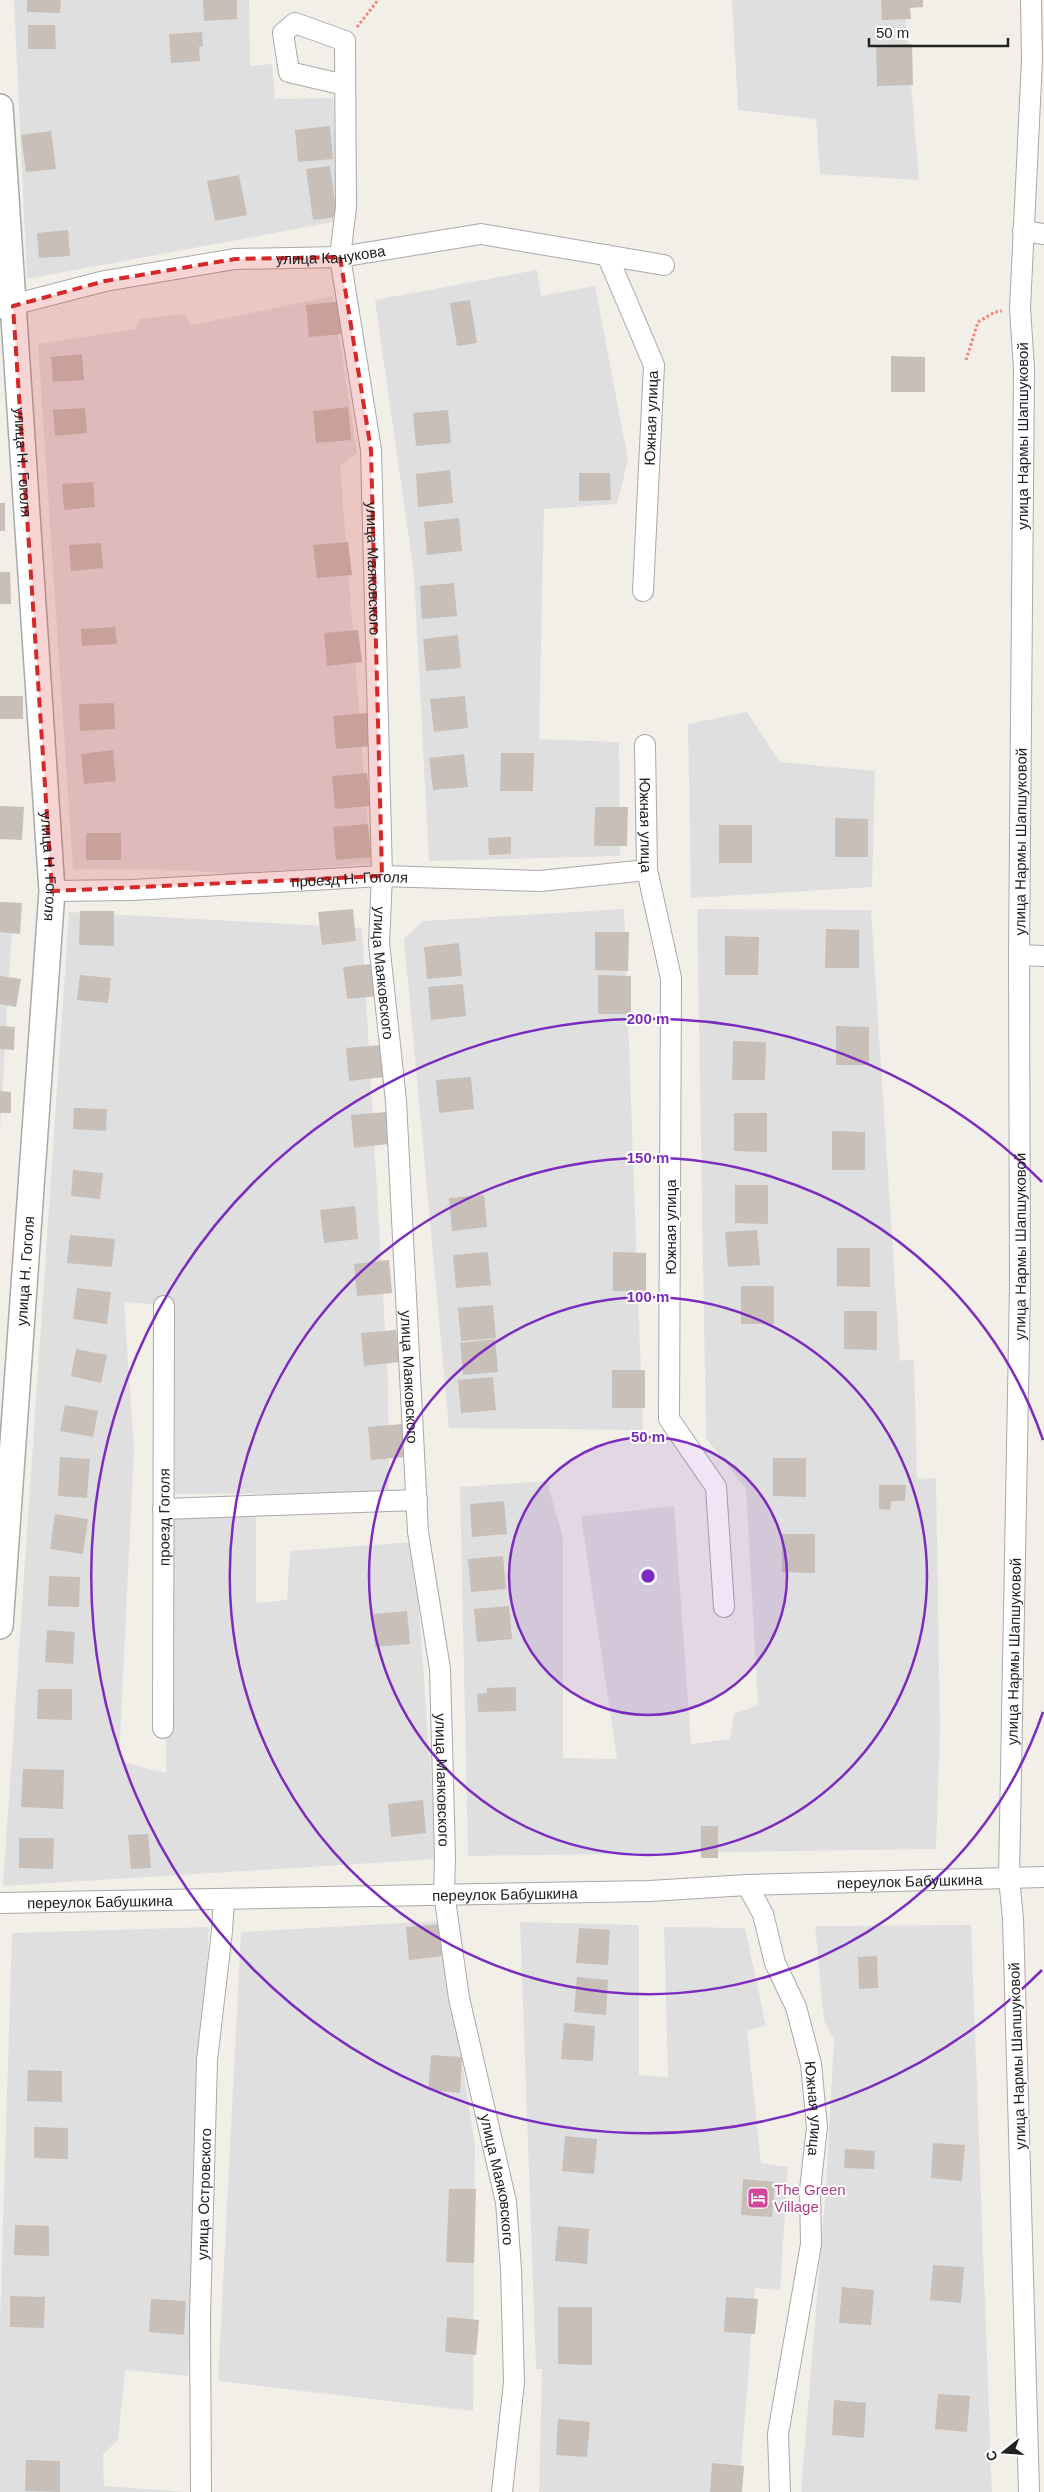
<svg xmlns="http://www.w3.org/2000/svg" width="1044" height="2492" viewBox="0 0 1044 2492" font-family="Arial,sans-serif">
<rect width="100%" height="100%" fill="#f2efe9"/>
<g fill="#e0dfdf">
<path d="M14 0H249L250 66 272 64 275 99 333 98 339 221 27 279Z"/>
<path d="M732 0H904L919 180 820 174 816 119 738 110Z"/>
<path d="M537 270 541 296 595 286 628 460 617 504 544 509 539 739 619 742 620 856 429 861 414 575 375 300Z"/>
<path d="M333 296 357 453 340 466 371 864 233 874 185 870 73 869 38 344 136 329 139 319 185 314 191 325Z"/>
<path d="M747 712 780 762 875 771 872 887 691 898 688 724Z"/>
<path d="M0 909 13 910 0 1133Z"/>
<path d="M624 909 643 1430 449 1428 404 939 423 921Z"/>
<path d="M697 909 871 910 900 1361 914 1359 917 1479 936 1478 940 1731 936 1849 468 1856 460 1487 547 1481 563 1538V1758L617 1759 581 1516 674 1506 691 1744 730 1739 734 1714 758 1705 746 1489 706 1438Z"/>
<path d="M69 912 362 928 388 1382 389 1493 175 1494V1306L124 1302 134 1449 119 1761 166 1773 169 1518 256 1515V1603L287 1600 290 1551 414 1542 437 1859 3 1886Z"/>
<path d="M440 1921 475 2146 473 2411 218 2381 241 1932Z"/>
<path d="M520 1922 639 1925V2075L668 2077 664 1927 745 1928 766 2026 747 2030 761 2163 788 2167 780 2290 755 2288 739 2492H539L542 2369H536Z"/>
<path d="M971 1925 992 2492H801L826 2188 834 2039 824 2021 815 1926Z"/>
<path d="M209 1927 188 2376 125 2370 118 2440 103 2454 104 2486 186 2492H0V2320L12 1933Z"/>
</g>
<g fill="#c7bfb8">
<path d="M27 0H61L60 13 27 12Z"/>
<path d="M203 0H237V19L204 21Z"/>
<path d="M881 0H923V7L910 8 911 19 882 20Z"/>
<path d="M28 25H55L56 49H28Z"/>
<path d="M202 32 203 46 199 47 200 61 171 63 169 34Z"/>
<path d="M912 44 913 85 877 86 876 45Z"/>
<path d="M330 126 333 159 298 162 295 130Z"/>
<path d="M51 131 56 169 26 172 21 135Z"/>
<path d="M330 166 337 217 313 220 306 169Z"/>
<path d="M239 175 247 215 215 221 207 181Z"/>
<path d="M68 230 70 256 39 258 37 233Z"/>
<path d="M470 300 477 343 457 346 450 303Z"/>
<path d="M341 301 344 334 309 337 306 305Z"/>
<path d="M82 354 84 380 53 382 51 357Z"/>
<path d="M891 356 925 357V392H891Z"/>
<path d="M348 407 351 440 316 443 313 411Z"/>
<path d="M85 408 87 433 55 436 53 410Z"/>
<path d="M448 410 451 443 416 446 413 413Z"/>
<path d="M450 470 453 503 418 507 416 474Z"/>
<path d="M579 473H610L611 500 579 501Z"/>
<path d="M93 482 95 507 64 510 62 484Z"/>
<rect x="0" y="503" width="5" height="28"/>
<path d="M459 518 462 551 427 555 424 522Z"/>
<path d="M348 542 352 575 317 578 313 545Z"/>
<path d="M101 543 103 568 71 571 69 545Z"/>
<path d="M0 572H10L11 604H0Z"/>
<path d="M454 583 457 616 422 619 420 586Z"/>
<path d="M115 627 117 644 82 646 81 629Z"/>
<path d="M358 630 362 662 327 666 324 633Z"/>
<path d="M458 635 461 668 426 671 423 639Z"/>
<rect x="0" y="696" width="23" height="23"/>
<path d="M465 696 468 728 434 732 430 699Z"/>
<path d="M114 703 115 729 80 731 79 704Z"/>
<path d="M368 713 371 746 336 749 333 716Z"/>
<path d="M113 750 116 781 84 784 81 754Z"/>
<path d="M501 753H534L533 791H500Z"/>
<path d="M464 754 468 787 433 790 429 758Z"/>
<path d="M367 773 370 806 335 809 332 776Z"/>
<path d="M0 806 24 807 22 840 0 839Z"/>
<path d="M595 807H628L627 846H594Z"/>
<path d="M835 818 868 819V857H835Z"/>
<path d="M368 824 371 857 336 860 333 827Z"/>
<rect x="719" y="825" width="33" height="38"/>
<rect x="86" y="833" width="35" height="27"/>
<path d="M511 837V854L489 855 488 838Z"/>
<path d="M0 902 22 903 20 934 0 932Z"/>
<path d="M353 909 356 941 322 945 318 912Z"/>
<path d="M80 911H114V946L79 945Z"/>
<path d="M826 929 859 930V968H825Z"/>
<path d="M595 932H629L628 971 595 970Z"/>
<path d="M725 936 759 937 758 975H725Z"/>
<path d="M459 943 462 976 427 979 424 947Z"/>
<path d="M378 963 381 996 347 999 343 967Z"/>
<path d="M80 975 111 978 108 1003 77 1000Z"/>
<path d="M598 975 631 976V1014H598Z"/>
<path d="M0 976 21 979 16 1007 0 1004Z"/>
<path d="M463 984 466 1016 431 1020 428 987Z"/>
<path d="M0 1026 15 1027 14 1050 0 1049Z"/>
<path d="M836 1026 869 1027V1065H836Z"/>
<path d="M733 1041 766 1042 765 1080H732Z"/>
<path d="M381 1045 384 1077 349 1081 346 1048Z"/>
<path d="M471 1077 474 1109 439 1113 436 1080Z"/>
<path d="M0 1091 11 1092V1113H0Z"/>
<path d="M74 1108 107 1109 106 1131 73 1129Z"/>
<path d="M386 1112 389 1144 354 1148 351 1115Z"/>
<path d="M734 1113H767V1152L734 1151Z"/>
<path d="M832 1131 865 1132V1170H832Z"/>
<path d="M73 1170 103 1173 100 1199 71 1196Z"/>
<path d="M735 1185H768V1224L735 1223Z"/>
<path d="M484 1195 487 1227 452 1231 449 1198Z"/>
<path d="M355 1206 358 1239 324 1243 320 1210Z"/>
<path d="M757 1230 760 1265 728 1267 725 1232Z"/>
<path d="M70 1235 115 1239 112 1267 67 1263Z"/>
<path d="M837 1248H870V1287L837 1286Z"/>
<path d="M488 1252 491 1285 456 1288 453 1255Z"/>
<path d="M613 1252 646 1253V1291H613Z"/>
<path d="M389 1260 392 1293 357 1296 354 1264Z"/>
<rect x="741" y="1286" width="33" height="38"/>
<path d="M77 1288 111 1292 107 1324 73 1319Z"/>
<path d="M493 1305 496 1338 461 1341 458 1308Z"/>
<path d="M844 1311H877V1350L844 1349Z"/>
<path d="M396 1330 399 1362 364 1366 361 1333Z"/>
<path d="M495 1339 498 1372 463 1375 460 1343Z"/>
<path d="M76 1349 107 1355 101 1383 71 1376Z"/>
<rect x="612" y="1370" width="33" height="38"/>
<path d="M493 1377 496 1410 461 1413 458 1380Z"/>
<path d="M65 1405 98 1411 93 1437 60 1431Z"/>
<path d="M402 1424 405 1457 371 1460 368 1427Z"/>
<path d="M60 1457 90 1459 87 1498 58 1496Z"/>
<path d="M773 1458H806V1497L773 1496Z"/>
<path d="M879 1485H906L905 1501H891L890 1510 879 1509Z"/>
<path d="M504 1501 507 1534 472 1537 470 1504Z"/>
<path d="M55 1514 88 1519 83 1554 50 1549Z"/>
<path d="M782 1534H815V1573L782 1572Z"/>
<path d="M503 1556 506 1589 471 1592 468 1559Z"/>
<path d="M49 1576 80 1577 79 1607 48 1606Z"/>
<path d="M509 1606 512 1639 477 1642 474 1609Z"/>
<path d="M407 1611 410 1644 375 1647 372 1614Z"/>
<path d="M47 1630 75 1632 73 1664 45 1662Z"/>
<path d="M516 1687V1711L478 1712 477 1694 487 1693V1688Z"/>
<path d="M38 1689H72V1720L37 1719Z"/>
<path d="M23 1769 64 1770 63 1809 21 1807Z"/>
<path d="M423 1800 426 1833 391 1837 388 1804Z"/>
<rect x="701" y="1826" width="17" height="32"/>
<path d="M148 1834 151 1868 131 1869 128 1835Z"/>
<path d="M19 1838H54L53 1869 19 1868Z"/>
<path d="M440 1924 443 1956 409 1960 406 1927Z"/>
<path d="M579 1928 610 1930 608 1965 576 1963Z"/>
<path d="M877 1956 878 1988 859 1989 858 1957Z"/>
<path d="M577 1977 608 1980 606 2015 574 2012Z"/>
<path d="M564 2023 595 2026 593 2061 561 2059Z"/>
<path d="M431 2055 462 2057 460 2093 428 2090Z"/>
<path d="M28 2070 62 2071V2102L27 2101Z"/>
<path d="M34 2127 68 2128V2159L34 2158Z"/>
<path d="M565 2136 597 2139 594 2174 562 2171Z"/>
<path d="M933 2143 965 2145 962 2181 931 2178Z"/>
<path d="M845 2149 875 2151 874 2169 844 2168Z"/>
<path d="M743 2179 775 2182 772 2217 741 2215Z"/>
<path d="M449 2189H476L474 2263 446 2262Z"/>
<path d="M15 2225 49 2226V2256L14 2255Z"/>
<path d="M558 2226 589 2229 587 2264 555 2261Z"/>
<path d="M933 2265 964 2267 961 2303 930 2300Z"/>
<path d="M842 2287 874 2290 871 2325 839 2323Z"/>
<path d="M10 2296 45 2297 44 2328 10 2327Z"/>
<path d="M726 2297 758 2299 755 2334 724 2332Z"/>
<path d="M151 2299 186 2301 184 2335 149 2332Z"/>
<path d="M558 2307H592V2365L558 2364Z"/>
<path d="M447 2317 479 2320 476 2355 445 2352Z"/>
<path d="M938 2394 970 2396 967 2432 935 2429Z"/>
<path d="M834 2400 866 2403 864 2438 832 2435Z"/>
<path d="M558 2419 590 2422 587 2457 556 2455Z"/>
<path d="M26 2460 60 2461V2492L25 2491Z"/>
<path d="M712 2463 744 2466 742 2492H710Z"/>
</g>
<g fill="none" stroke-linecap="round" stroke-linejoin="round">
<g stroke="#a9a9a9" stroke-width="22">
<g id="minor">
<path id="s1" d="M345 85 289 72 283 33 295 23 345 41 346 207 340 257 371 450 382 876 379 943 396 1101 418 1532 440 1669 445 1857 444 1893 459 1998 506 2202 511 2269 514 2382 502 2492"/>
<path d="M1023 231 1044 234"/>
<path d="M607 255 654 365 643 591"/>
<path id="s2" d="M0 308 105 281 235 259 340 257 481 234 664 265"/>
<path id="s3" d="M645 745 647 870 671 978 669 1419 716 1487 724 1607"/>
<path id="s4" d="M52 891 132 890 382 876 540 881 647 870"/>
<path d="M1019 955 1044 956"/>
<path d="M163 1509 417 1500"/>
<path id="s5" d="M163 1728 164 1306"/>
<path id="s6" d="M747 1885 763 1914 775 1963 796 2007 811 2064 817 2127 810 2190 811 2244 778 2434 780 2492"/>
<path id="s7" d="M0 1903 650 1891 747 1885 1044 1877"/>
<path id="s8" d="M201 2492 200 2317 207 2060 222 1931 224 1899"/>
<path id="s9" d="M1029 2492 1013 1919 1009 1878 1020 1287 1019 955 1024 369 1020 308 1032 60 1031 0"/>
</g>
</g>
<g stroke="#a9a9a9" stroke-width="28">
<g id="tertiary">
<path id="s10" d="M0 107 52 891 0 1626"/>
</g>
</g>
<g stroke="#fa8072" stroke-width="3" stroke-dasharray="2.5 2.5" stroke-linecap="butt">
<path d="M357 27 378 0"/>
<path d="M966 360 978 322 995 312 1002 311"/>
</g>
<use href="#minor" stroke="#fff" stroke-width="20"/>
<use href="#tertiary" stroke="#fff" stroke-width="25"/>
</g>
<path fill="#d62828" fill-opacity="0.2" stroke="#d62828" stroke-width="4" stroke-dasharray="10 6" stroke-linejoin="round" d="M340 257 371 450 382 876 52 891 13 306 105 281 235 259Z"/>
<circle cx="648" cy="1576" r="139" fill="#7b2cbf" fill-opacity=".12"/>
<g fill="none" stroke="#7b2cbf" stroke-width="2.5">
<circle cx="648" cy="1576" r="139"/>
<circle cx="648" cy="1576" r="279"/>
<path d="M1043 1712A418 418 0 1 1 1043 1440"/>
<path d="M1042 1970A557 557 0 1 1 1042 1182"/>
</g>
<defs>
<g id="hotel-square" transform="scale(1.125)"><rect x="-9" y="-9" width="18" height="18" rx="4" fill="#d1479c" stroke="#fff"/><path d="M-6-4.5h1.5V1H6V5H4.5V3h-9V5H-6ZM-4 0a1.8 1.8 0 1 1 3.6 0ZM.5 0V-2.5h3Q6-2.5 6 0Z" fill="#fff"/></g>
</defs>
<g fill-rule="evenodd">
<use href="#hotel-square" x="758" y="2198"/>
</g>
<g text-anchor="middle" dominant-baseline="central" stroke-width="4" stroke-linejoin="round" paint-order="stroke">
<g font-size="15" fill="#222" stroke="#fff">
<text stroke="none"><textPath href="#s2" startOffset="336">улица Канукова</textPath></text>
<text transform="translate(651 418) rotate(-88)">Южная улица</text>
<text transform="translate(1022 436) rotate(-90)">улица Нармы Шапшуковой</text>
<text stroke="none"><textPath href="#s10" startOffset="356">улица Н. Гоголя</textPath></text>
<text stroke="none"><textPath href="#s1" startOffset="696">улица Маяковского</textPath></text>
<text stroke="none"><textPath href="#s3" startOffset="80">Южная улица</textPath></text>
<text stroke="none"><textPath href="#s9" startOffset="1651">улица Нармы Шапшуковой</textPath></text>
<text stroke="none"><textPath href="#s10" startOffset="761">улица Н. Гоголя</textPath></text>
<text stroke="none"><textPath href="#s4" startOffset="298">проезд Н. Гоголя</textPath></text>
<text stroke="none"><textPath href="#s1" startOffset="1101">улица Маяковского</textPath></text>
<text transform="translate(670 1227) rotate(-90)">Южная улица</text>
<text stroke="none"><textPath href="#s9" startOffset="1246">улица Нармы Шапшуковой</textPath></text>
<text transform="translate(25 1271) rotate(-86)">улица Н. Гоголя</text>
<text stroke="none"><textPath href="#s1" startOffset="1506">улица Маяковского</textPath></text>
<text stroke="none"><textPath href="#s5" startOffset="211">проезд Гоголя</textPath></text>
<text stroke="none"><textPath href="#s9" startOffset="841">улица Нармы Шапшуковой</textPath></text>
<text stroke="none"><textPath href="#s1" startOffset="1911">улица Маяковского</textPath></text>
<text stroke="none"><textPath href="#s7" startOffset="910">переулок Бабушкина</textPath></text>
<text stroke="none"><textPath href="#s7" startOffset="505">переулок Бабушкина</textPath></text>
<text stroke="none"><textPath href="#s7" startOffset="100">переулок Бабушкина</textPath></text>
<text transform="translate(1017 2056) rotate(-92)">улица Нармы Шапшуковой</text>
<text stroke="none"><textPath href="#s6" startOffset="236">Южная улица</textPath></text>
<text stroke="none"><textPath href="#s1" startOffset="2316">улица Маяковского</textPath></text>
<text stroke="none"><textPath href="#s8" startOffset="298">улица Островского</textPath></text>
</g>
<g font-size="15" fill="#b23c85" stroke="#fff" text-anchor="start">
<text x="774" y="2189">The Green<tspan x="774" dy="17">Village</tspan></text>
</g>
</g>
<circle cx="648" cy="1576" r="8" fill="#7b2cbf" stroke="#fff" stroke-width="2.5"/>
<g font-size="15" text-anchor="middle" font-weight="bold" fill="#7b2cbf" stroke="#fff" stroke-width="4" stroke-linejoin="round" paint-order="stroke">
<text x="648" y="1024">200 m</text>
<text x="648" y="1163">150 m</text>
<text x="648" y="1302">100 m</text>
<text x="648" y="1442">50 m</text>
</g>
<g transform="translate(1004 2452) rotate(253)" stroke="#ffffff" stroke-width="4" paint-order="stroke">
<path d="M0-4L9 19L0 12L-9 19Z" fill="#222222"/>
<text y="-8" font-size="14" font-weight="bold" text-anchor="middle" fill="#222222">С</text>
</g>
<path d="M869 38v8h139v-8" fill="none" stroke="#222222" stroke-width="2.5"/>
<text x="876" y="38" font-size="15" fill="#222222" stroke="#ffffff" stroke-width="4" paint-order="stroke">50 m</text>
</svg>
